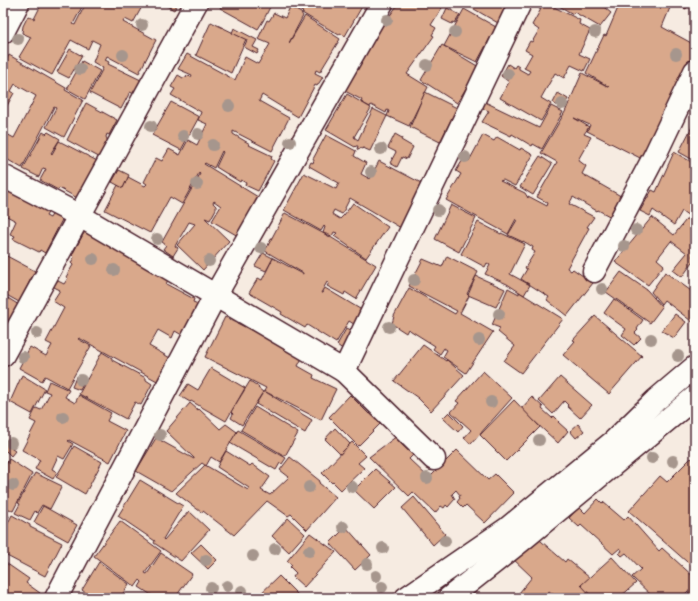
<svg xmlns="http://www.w3.org/2000/svg" width="698" height="601" viewBox="0 0 698 601" font-family="Mali,sans-serif">
<rect width="100%" height="100%" fill="#f6ebe1"/>
<filter id="ink" filterUnits="userSpaceOnUse"><feTurbulence type="fractalNoise" baseFrequency=".025" numOctaves="2"/><feDisplacementMap in="SourceGraphic" scale="8" xChannelSelector="R" yChannelSelector="G"/><feConvolveMatrix kernelMatrix="1 2 1 2 8 2 1 2 1" color-interpolation-filters="sRGB"/></filter>
<g filter="url(#ink)">
<g fill="none" stroke-linecap="round" stroke-linejoin="round">
<path stroke="#6c8099" stroke-width="8" d="M684 394 695 384"/>
</g>
<g fill="#d9a88b" stroke="#4a1f2b">
<path d="M42 3H84L73 24 75 25 86 3H95L97 4 98 3H144L133 23 125 19 123 22 156 40 139 73 107 56 105 60 109 62 108 64 145 82 138 96 130 92 121 109 90 93 103 68 93 62 100 44 92 40 88 49 71 40 52 75 19 57 31 37 22 33 23 26 28 16 34 19Z"/>
<path d="M164 3H178L174 10 163 4Z"/>
<path d="M223 3H272L263 21 258 29 220 8Z"/>
<path d="M294 3H364L345 36 340 33 339 35 302 13 303 12 292 7Z"/>
<path d="M399 3H445L431 25 436 28 432 35 434 36 407 74 428 87 409 126 387 116 389 111 387 110 386 113 371 105 370 107 361 102 362 100 345 91 364 54 363 53Z"/>
<path d="M471 3H510L498 23 469 6Z"/>
<path d="M542 3H546L580 20 579 24 590 30 579 54 590 59 584 71 571 65 564 78 555 73 541 98 551 104 541 121 500 98 509 82 501 76 508 64 514 68 516 65 519 67V69L528 74 530 71 524 68 532 54 525 50 530 41 532 42 539 30 532 25 541 9H539Z"/>
<path d="M554 3H599L611 13 600 27 574 12 573 14Z"/>
<path d="M608 3H618L617 7 614 8 611 7Z"/>
<path d="M620 3H672L662 27 695 45V61L694 60 687 72 646 161 587 131 590 125 574 118 589 127 584 134 591 137 578 160 586 166 582 174 626 199 615 219 598 210 597 211 573 197 569 204 594 217 587 227 589 228 567 268 571 271 573 269 593 283 567 316 547 300 549 297 521 279 527 269 525 268 535 252 532 250 533 247 523 241V242L508 235 517 220 516 219 508 234 446 200 461 174 456 171 464 158 469 161 483 135 494 141 497 137 520 150 521 148 533 155 515 186 503 180 500 181 525 193 528 198V196L547 206 548 203 537 197 557 162 541 153 565 112 582 73 609 87 586 73 604 35 606 36Z"/>
<path d="M673 3H688L686 9Z"/>
<path d="M290 7 301 13 303 16 289 43 305 16 340 39 320 72 316 70 315 73 323 77 317 86 315 85 298 117 262 95 259 101 289 118 272 151 233 131V134L250 144 249 145 272 156 271 159 274 161 258 191 245 185 246 183 241 180 240 182 216 167 223 152 222 151 214 168 205 163 204 164 258 197 238 236 212 221 221 206 214 201 213 203 216 206V209L210 220 205 218 229 241 203 270 177 245 195 224 189 222 175 246 178 248 173 256 163 249 166 245 162 242 200 174 199 173 182 204 170 197 150 233 105 210 118 185 123 188 128 177 145 186 147 184 144 182 156 158 162 161 169 149 180 155 188 140 197 145 207 124 198 120 201 112 171 95 175 89 171 87 178 75 183 78 188 76 191 77 192 75 178 69 187 54 235 80 245 57 258 64 270 44 258 39 267 20 269 21 274 13 285 18Z"/>
<path d="M447 8 460 15 455 23 453 22 452 24 442 19Z"/>
<path d="M464 9 496 27 477 62 444 46Z"/>
<path d="M211 22 246 39 231 73 196 55Z"/>
<path d="M234 28 257 40 253 47 259 50 257 54 244 47 247 40 232 33Z"/>
<path d="M442 45 479 67 457 103 421 80Z"/>
<path d="M70 49 82 56 69 78 57 72Z"/>
<path d="M9 55 66 88 65 90 83 100 64 137 46 127 56 108 54 107 22 168 3 157V132L14 138 36 96 15 84 11 91 14 93 3 113V66Z"/>
<path d="M82 61 100 71 85 99 67 89Z"/>
<path d="M425 92 457 108 440 142 410 127Z"/>
<path d="M558 93 568 99 562 109 553 103Z"/>
<path d="M347 94 371 108 354 137 358 140 373 109 387 116 370 151 363 148 362 149 360 148 359 150 357 149 358 146H356L355 147 326 130Z"/>
<path d="M171 102 199 117 181 150 152 135Z"/>
<path d="M485 102 539 128 551 106 563 112 542 149 533 144 532 146 512 134 511 136 482 122 489 111 482 108Z"/>
<path d="M86 103 117 120 109 135 107 134 106 137 107 139V140L115 145 108 162 67 140Z"/>
<path d="M695 121V161L679 152Z"/>
<path d="M43 132 46 134 48 132 60 139 51 153 52 154 59 141 105 165 81 200 59 188 58 190 40 180 46 169 43 168 39 177 23 169Z"/>
<path d="M395 134 402 138 401 140 413 147 407 159 402 157 397 167 390 163 396 152 388 148Z"/>
<path d="M326 135 356 151 354 156 366 163 361 174 370 179 374 169H375L379 161 425 185 401 228 350 198 342 214 334 210 332 214 340 219 344 215 353 203 388 227 366 258 334 236 337 233 334 232 332 236 323 233 325 227 324 226 321 231 284 210 304 173 336 189 339 183 309 166 311 162 313 163 314 160 313 159Z"/>
<path d="M674 152 695 164V254L692 256 695 259 682 277 673 270 687 253 671 241 657 259 664 265 648 285 615 262 652 217 674 235 689 216 682 211 674 225 653 210 650 216 640 211 652 190 656 192Z"/>
<path d="M540 156 552 164 533 195 520 187Z"/>
<path d="M119 170 129 175 123 188 112 182Z"/>
<path d="M3 182 51 207 46 216 50 218 54 211 64 216 45 253 40 250 39 252 13 239 15 236 10 234 16 221 3 214Z"/>
<path d="M451 205 476 218 459 252 435 239Z"/>
<path d="M285 213 332 238 376 265 356 299 345 292 344 295 327 286 329 283 327 282 321 293H322L325 288 365 312 357 326 349 321 336 343 307 325 305 328 281 314 282 312 249 293 258 278 262 280 273 258 303 274V273L265 251Z"/>
<path d="M478 222 501 234V233L525 244 510 274 530 285 524 295 507 284 485 274 490 265 487 263 485 267 461 254Z"/>
<path d="M85 231 169 278 166 284 194 299 193 302 198 304 182 335 175 331 172 338 158 330 149 346 172 359 159 382 79 338 78 339 91 346 67 388 45 376 42 381 19 368 30 347 46 356 52 345 46 342 64 308 53 301 60 290 52 286 56 280 64 284 68 278 66 277 73 265 71 263 74 257 72 255Z"/>
<path d="M263 253 273 258 266 271 255 266Z"/>
<path d="M3 254 35 271 19 302 3 293Z"/>
<path d="M447 256 478 272 467 294 469 296 460 313 493 332 466 373 443 357 447 350 444 348 440 354 433 349 435 346 408 329 406 333 392 324 394 316 409 288 455 314 457 311 409 286 423 259 442 267Z"/>
<path d="M621 272 647 290 662 307 650 323 606 292Z"/>
<path d="M665 272 694 293 695 291V324L664 300 661 304 651 292Z"/>
<path d="M476 276 505 289 496 307 468 295Z"/>
<path d="M508 288 519 294V292L563 319 521 373 504 361 515 346 498 332 500 328 492 325Z"/>
<path d="M3 295 19 305 3 332Z"/>
<path d="M614 299 643 320 637 329 638 330 635 333 641 338 634 345 622 335 626 329 604 313Z"/>
<path d="M675 314 686 322 674 338 662 331Z"/>
<path d="M595 316 642 356 609 394 563 355 575 341 573 340Z"/>
<path d="M225 317 303 356 298 366 314 375 313 378 336 389 321 420 264 391 266 388 205 357Z"/>
<path d="M346 329 359 336 348 353 337 345Z"/>
<path d="M423 345 446 361 447 360 464 375 431 411 418 398 394 381Z"/>
<path d="M102 352 112 358V360L146 378V380L152 384 141 405 135 402 126 419 79 394Z"/>
<path d="M211 368 245 388 226 421 191 401 190 402 180 396 188 384 198 390Z"/>
<path d="M483 371 512 398 471 444 464 438 471 430 451 412 459 403 456 401Z"/>
<path d="M22 375 45 389 32 414 10 402Z"/>
<path d="M76 377 85 381 80 390 72 387Z"/>
<path d="M560 377 592 405 580 418 567 406 568 405 564 401 553 414 539 401Z"/>
<path d="M49 381 69 390 65 397 75 403 79 395 111 413 107 421 126 431 110 462 69 440 68 441 73 444 64 459 58 456 52 469 57 472 53 479 35 469 40 460 22 450 36 423 30 420 36 408 41 410 50 393 45 391Z"/>
<path d="M250 381 259 387 258 388 263 392 242 425 231 418 233 414 231 412Z"/>
<path d="M264 391 312 420 305 433 256 404Z"/>
<path d="M350 395 369 414 376 407 386 418 358 446 329 417Z"/>
<path d="M532 397 543 407 542 409 552 418 554 416 559 421 558 422 568 431 558 443 521 409Z"/>
<path d="M514 400 540 427 506 461 480 435Z"/>
<path d="M190 403 198 410 199 409 220 429 226 424 237 432 219 462 211 457 206 466 202 463 171 491 136 471 156 438 194 459V458L166 431Z"/>
<path d="M255 407 298 433 285 456 241 430Z"/>
<path d="M449 412 463 426 458 432 443 418Z"/>
<path d="M578 424 584 431 576 438 570 431Z"/>
<path d="M335 428 350 444 340 454 325 439Z"/>
<path d="M238 430 286 458 282 464 280 463 276 470 230 443Z"/>
<path d="M397 436 400 441 399 442 413 455 409 459 429 478 457 450 488 480 495 474 514 493 485 523 466 505 463 508 457 502 460 498 459 497 460 495 456 490 452 494 455 499 448 507 446 505 444 508 441 506 435 513 413 492 409 496 369 457Z"/>
<path d="M3 438 11 445 9 447 15 451 11 456 6 451 3 455Z"/>
<path d="M352 442 366 456 358 463 364 468 341 490 333 482 332 483 322 473Z"/>
<path d="M74 446 102 462 85 494 56 477Z"/>
<path d="M226 451 250 466 252 464 270 477 261 490 270 495 289 477 280 470 290 457 320 481 319 483 336 497 307 530 291 514 288 516 267 501 234 535 203 511 201 512 176 493 205 465 248 490 249 488 217 467Z"/>
<path d="M691 458 695 462V569L629 511 660 476 667 482Z"/>
<path d="M3 459 7 462 3 468Z"/>
<path d="M9 459 32 474 13 511 3 506V470Z"/>
<path d="M375 469 396 487 374 509 354 490Z"/>
<path d="M35 473 62 486 50 509 42 505 37 513 35 511 30 520 15 513 20 504 18 503Z"/>
<path d="M140 480 183 506 163 539 164 540 189 511 209 530 181 561 154 543 155 541 118 516Z"/>
<path d="M414 497 445 534 433 545 402 508Z"/>
<path d="M598 499 602 503 603 502 624 520 628 516 659 551 662 548 695 578V598H686L689 591H688L681 598H654L632 577 641 569 626 553 622 556 619 553 622 551 620 548 613 554 581 525 579 527 569 518 579 507 585 513Z"/>
<path d="M43 506 77 525 68 541 34 522Z"/>
<path d="M3 513 9 516 3 528Z"/>
<path d="M12 515 30 525V527L62 543 45 576 3 554V533Z"/>
<path d="M288 518 305 534 289 552 272 536Z"/>
<path d="M120 521 161 551 145 573 147 574 161 553 192 574 175 598H156L139 587 142 582 140 580 135 587 94 556Z"/>
<path d="M346 527 371 555 355 570 330 543Z"/>
<path d="M310 533 336 552 304 587 293 577 296 573 290 567 292 565 287 561Z"/>
<path d="M533 534 565 562 567 559 608 593 605 598H558L549 591 544 598H515L532 577 511 557Z"/>
<path d="M201 544 217 560 208 569 191 553Z"/>
<path d="M612 557 636 583 619 598H593L581 585Z"/>
<path d="M3 561 29 579 26 583 40 593 35 598H3Z"/>
<path d="M99 562 129 584 120 598H101L95 594 92 598H86L88 595 82 590Z"/>
<path d="M279 576 301 598H256Z"/>
</g>
<g fill="none" stroke-linecap="round" stroke-linejoin="round">
<g stroke="#4a1f2b" stroke-width="25">
<g id="street">
<path d="M3 32 18 3"/>
<path d="M3 176 80 216 344 371 434 459"/>
<path d="M594 271 655 155 695 71"/>
<path d="M3 355 196 3"/>
<path d="M344 371 520 3"/>
<path d="M56 598 215 296 382 3"/>
<path d="M406 598 508 528 613 442 656 400 695 367"/>
<path d="M449 598 521 541 695 397"/>
</g>
</g>
<use href="#street" stroke="#fdfcf7" stroke-width="22"/>
</g>
<g fill="#a6968d">
<circle cx="387" cy="20" r="6"/>
<circle cx="142" cy="25" r="6"/>
<circle cx="455" cy="32" r="6"/>
<circle cx="595" cy="32" r="6"/>
<circle cx="18" cy="39" r="6"/>
<circle cx="676" cy="54" r="6"/>
<circle cx="123" cy="55" r="6"/>
<circle cx="427" cy="65" r="6"/>
<circle cx="80" cy="69" r="6"/>
<circle cx="508" cy="74" r="6"/>
<circle cx="562" cy="104" r="6"/>
<circle cx="229" cy="106" r="6"/>
<circle cx="151" cy="126" r="6"/>
<circle cx="198" cy="134" r="6"/>
<circle cx="183" cy="136" r="6"/>
<circle cx="290" cy="142" r="6"/>
<circle cx="213" cy="145" r="6"/>
<circle cx="381" cy="149" r="6"/>
<circle cx="465" cy="157" r="6"/>
<circle cx="371" cy="172" r="6"/>
<circle cx="197" cy="184" r="6"/>
<circle cx="438" cy="210" r="6"/>
<circle cx="636" cy="230" r="6"/>
<circle cx="157" cy="239" r="6"/>
<circle cx="624" cy="246" r="6"/>
<circle cx="261" cy="248" r="6"/>
<circle cx="93" cy="259" r="6"/>
<circle cx="209" cy="261" r="6"/>
<circle cx="114" cy="270" r="6"/>
<circle cx="414" cy="280" r="6"/>
<circle cx="602" cy="289" r="6"/>
<circle cx="499" cy="314" r="6"/>
<circle cx="389" cy="327" r="6"/>
<circle cx="37" cy="333" r="6"/>
<circle cx="651" cy="339" r="6"/>
<circle cx="479" cy="340" r="6"/>
<circle cx="678" cy="356" r="6"/>
<circle cx="23" cy="357" r="6"/>
<circle cx="81" cy="380" r="6"/>
<circle cx="491" cy="402" r="6"/>
<circle cx="63" cy="417" r="6"/>
<circle cx="160" cy="435" r="6"/>
<circle cx="539" cy="440" r="6"/>
<circle cx="11" cy="443" r="6"/>
<circle cx="652" cy="458" r="6"/>
<circle cx="673" cy="461" r="6"/>
<circle cx="427" cy="478" r="6"/>
<circle cx="13" cy="485" r="6"/>
<circle cx="309" cy="487" r="6"/>
<circle cx="352" cy="487" r="6"/>
<circle cx="343" cy="527" r="6"/>
<circle cx="445" cy="541" r="6"/>
<circle cx="383" cy="548" r="6"/>
<circle cx="275" cy="549" r="6"/>
<circle cx="309" cy="551" r="6"/>
<circle cx="253" cy="556" r="6"/>
<circle cx="206" cy="560" r="6"/>
<circle cx="367" cy="564" r="6"/>
<circle cx="376" cy="576" r="6"/>
<circle cx="227" cy="586" r="6"/>
<circle cx="382" cy="587" r="6"/>
<circle cx="211" cy="588" r="6"/>
<circle cx="242" cy="591" r="6"/>
</g>
</g>
<rect width="698" height="601" fill="none" stroke="#fdfcf7" stroke-width="16"/>
<rect x="8" y="8" width="682" height="585" fill="none" stroke="#4a1f2b" stroke-width="1.5" filter="url(#ink)"/>
</svg>
